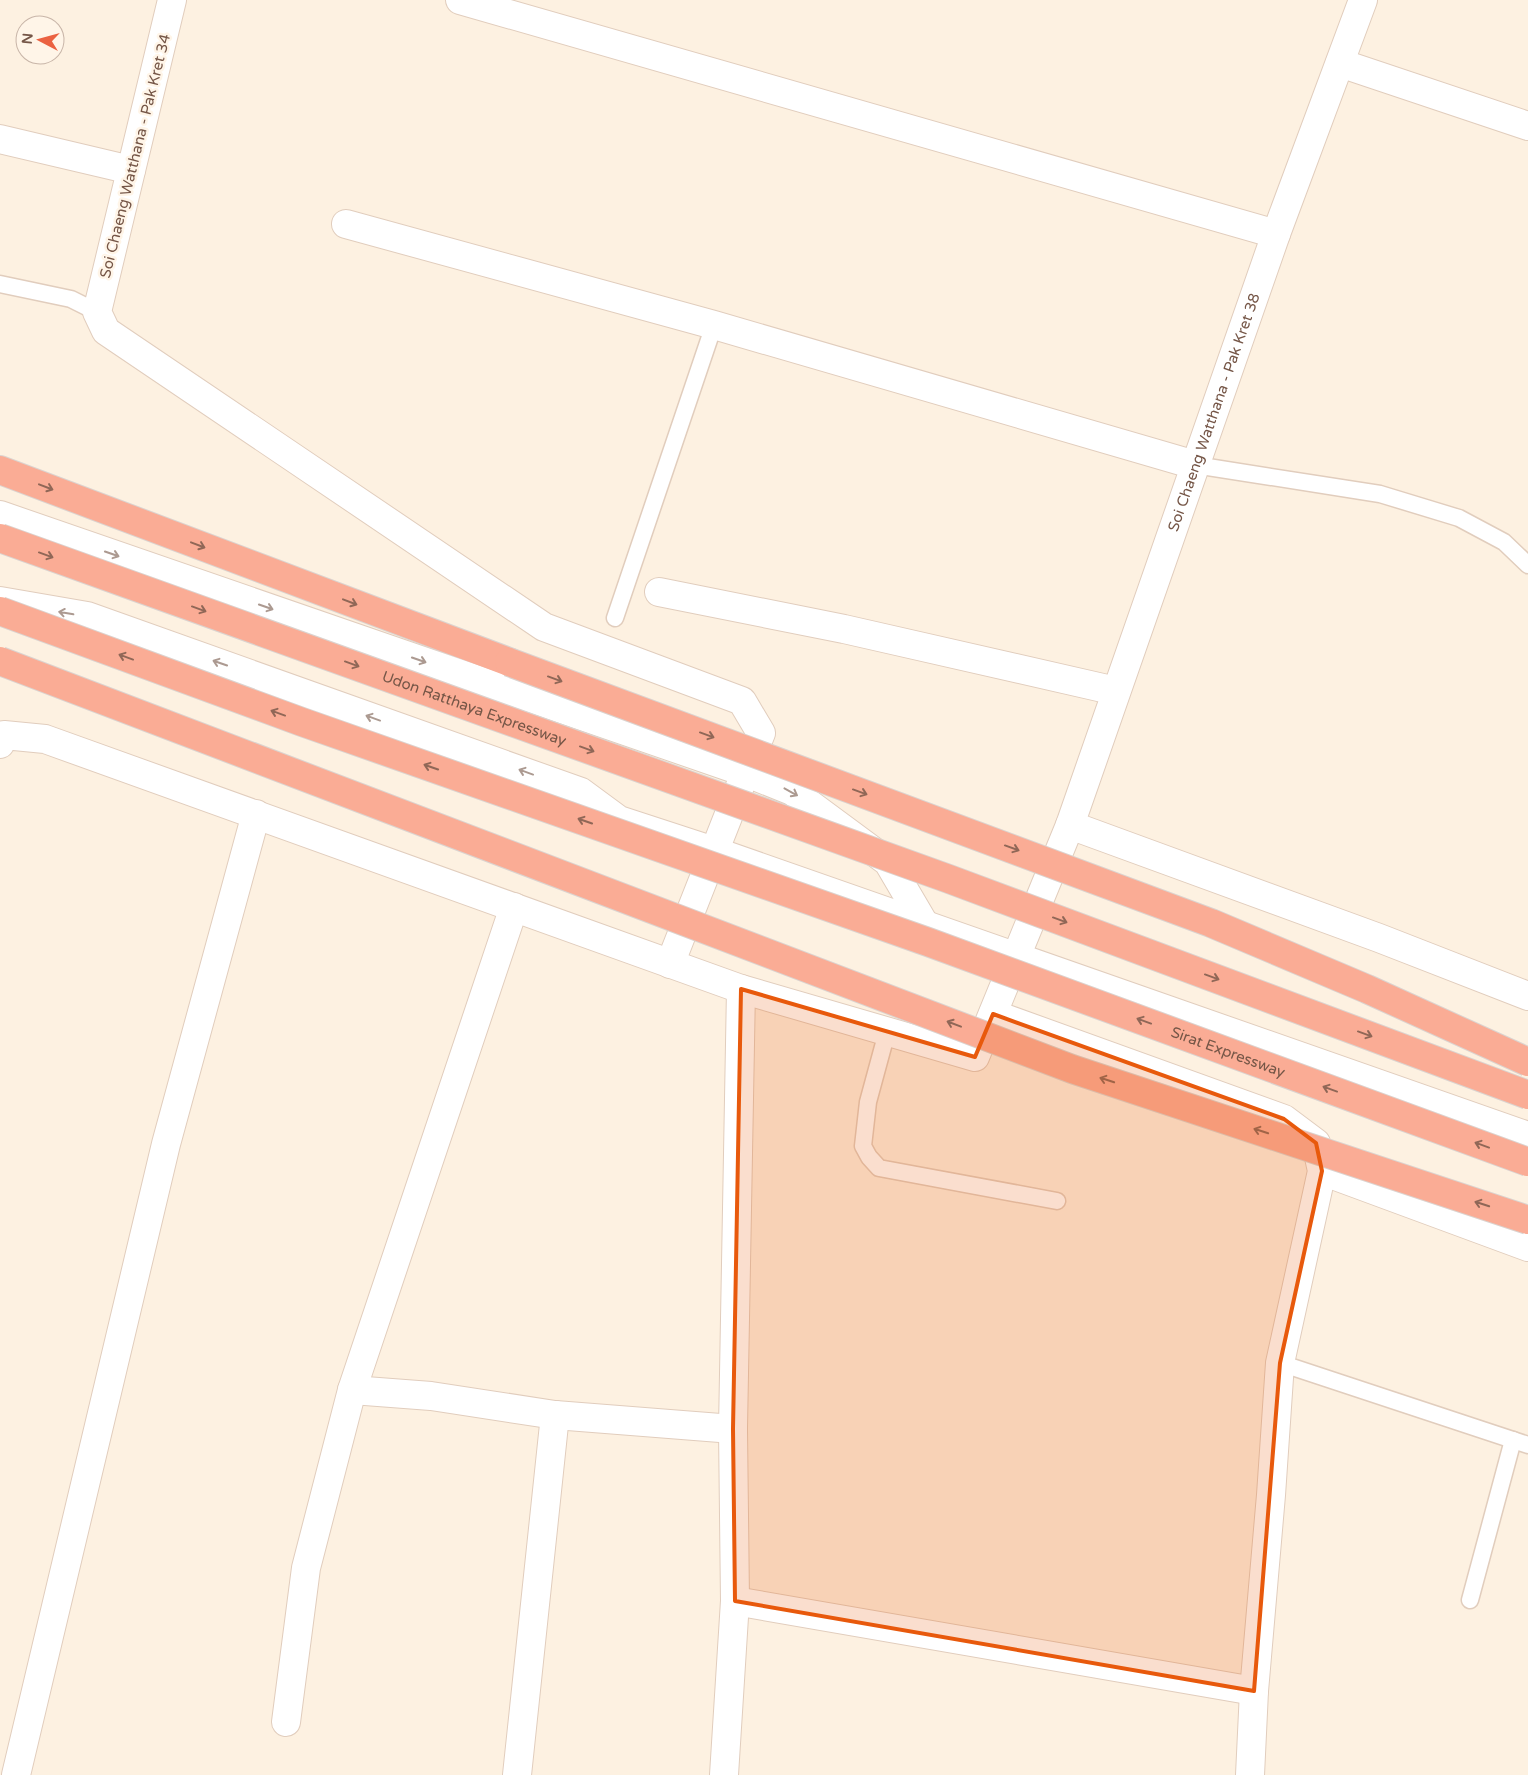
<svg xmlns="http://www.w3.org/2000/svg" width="1528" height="1775" viewBox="0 0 1528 1775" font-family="'Varela Round',sans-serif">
<rect width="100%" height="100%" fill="#fdf1e1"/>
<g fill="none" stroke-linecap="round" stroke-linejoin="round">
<g stroke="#e1cdbd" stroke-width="19">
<g id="lane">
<path d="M0 284 71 299 97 312"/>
<path d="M1195 465 1380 494 1459 518 1504 542 1528 565"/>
<path d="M615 618 714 325"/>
<path d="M887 1032 868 1102 863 1146 869 1157 879 1168 1057 1201"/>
<path d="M1280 1363 1528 1445"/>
<path d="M1470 1600 1513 1440"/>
</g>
</g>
<g stroke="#e1cdbd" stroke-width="30">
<g id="street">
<path d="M172 0 97 312 106 331 544 627 742 701 761 733 670 964"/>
<path d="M460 0 1276 234"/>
<path d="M1340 63 1528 126"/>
<path d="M0 139 131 170"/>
<path d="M346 224 714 325 1195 465"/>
<path d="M0 515 747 773 792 791 888 862 925 925"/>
<path d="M659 592 844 629 1116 691"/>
<path d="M0 601 87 616 581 792 619 820 714 851 1528 1136"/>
<path id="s1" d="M0 744 4 735 45 739 741 989 975 1057 1070 825 1276 234 1363 0"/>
<path d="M1070 825 1379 938 1528 996"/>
<path d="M993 1014 1284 1119 1316 1143 1322 1171 1280 1363 1271 1495 1254 1691 1250 1775"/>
<path d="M1322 1171 1528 1247"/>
<path d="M352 1390 431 1396 555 1415 733 1429"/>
<path d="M735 1601 1254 1691"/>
<path d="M286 1722 306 1568 352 1390 514 907"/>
<path d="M16 1775 166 1144 256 814"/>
<path d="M517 1775 555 1415"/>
<path d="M724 1775 735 1601 733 1429 741 989"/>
</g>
</g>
<g stroke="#dbd3cf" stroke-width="30">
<path id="highway" d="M0 470 509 662"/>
</g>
<use href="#lane" stroke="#fff" stroke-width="16"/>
<use href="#street" stroke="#fff" stroke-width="28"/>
<use href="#highway" stroke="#faac95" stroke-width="28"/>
<g stroke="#dbd3cf" stroke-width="30" stroke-linecap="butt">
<g id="highway-bridge">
<path id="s2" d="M0 538 949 879 1528 1095"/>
<path id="s3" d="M0 611 302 722 928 942 1528 1162"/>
<path d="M0 661 1072 1069 1528 1220"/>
<path d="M509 662 1211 923 1367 989 1528 1062"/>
</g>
</g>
<use href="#highway-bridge" stroke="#faac95" stroke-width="28"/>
</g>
<defs><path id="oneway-shaft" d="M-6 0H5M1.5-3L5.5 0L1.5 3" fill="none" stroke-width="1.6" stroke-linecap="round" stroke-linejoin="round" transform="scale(1.25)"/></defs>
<g stroke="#906757">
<use href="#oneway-shaft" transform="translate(46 487) rotate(21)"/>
<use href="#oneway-shaft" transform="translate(198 545) rotate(21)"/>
<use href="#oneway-shaft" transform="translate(46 555) rotate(20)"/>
<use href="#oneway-shaft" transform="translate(350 602) rotate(21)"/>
<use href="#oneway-shaft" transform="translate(199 609) rotate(20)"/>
<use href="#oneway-shaft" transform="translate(126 657) rotate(-160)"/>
<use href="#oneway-shaft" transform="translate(352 664) rotate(20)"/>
<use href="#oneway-shaft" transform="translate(555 679) rotate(20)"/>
<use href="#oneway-shaft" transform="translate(278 713) rotate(-160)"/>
<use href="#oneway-shaft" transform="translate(707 735) rotate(20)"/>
<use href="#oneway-shaft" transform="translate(587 749) rotate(20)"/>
<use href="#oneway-shaft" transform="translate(431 767) rotate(-161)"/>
<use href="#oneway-shaft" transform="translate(860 792) rotate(20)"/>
<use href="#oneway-shaft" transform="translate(585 821) rotate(-161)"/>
<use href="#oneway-shaft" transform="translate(1012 848) rotate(20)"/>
<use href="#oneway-shaft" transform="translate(1060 920) rotate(20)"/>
<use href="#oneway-shaft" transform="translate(1212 977) rotate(20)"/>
<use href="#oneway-shaft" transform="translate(1144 1021) rotate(-160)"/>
<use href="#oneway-shaft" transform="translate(954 1024) rotate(-159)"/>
<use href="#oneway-shaft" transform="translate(1365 1034) rotate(20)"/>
<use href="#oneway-shaft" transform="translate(1107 1080) rotate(-162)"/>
<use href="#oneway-shaft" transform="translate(1330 1089) rotate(-160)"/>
<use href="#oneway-shaft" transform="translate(1261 1131) rotate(-162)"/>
<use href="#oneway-shaft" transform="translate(1482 1145) rotate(-160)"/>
<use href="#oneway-shaft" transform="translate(1482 1204) rotate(-162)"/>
</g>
<g stroke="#ac9a91">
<use href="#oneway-shaft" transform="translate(112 554) rotate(19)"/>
<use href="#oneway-shaft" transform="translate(266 607) rotate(19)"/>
<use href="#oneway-shaft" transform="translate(66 613) rotate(-170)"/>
<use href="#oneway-shaft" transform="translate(419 660) rotate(19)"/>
<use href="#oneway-shaft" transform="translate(220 663) rotate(-161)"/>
<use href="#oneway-shaft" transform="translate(373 718) rotate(-160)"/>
<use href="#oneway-shaft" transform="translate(526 772) rotate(-160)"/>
<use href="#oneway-shaft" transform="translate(791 792) rotate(29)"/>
</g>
<path fill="#e8590c" fill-opacity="0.2" stroke="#e8590c" stroke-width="4" stroke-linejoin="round" d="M741 989 975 1057 993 1014 1284 1119 1316 1143 1322 1171 1280 1363 1254 1691 735 1601 733 1429Z"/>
<g text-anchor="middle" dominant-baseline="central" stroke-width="5" stroke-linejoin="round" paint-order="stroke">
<g font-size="15" fill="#755647" stroke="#fff5e8">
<text transform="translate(135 156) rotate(-76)">Soi Chaeng Watthana - Pak Kret 34</text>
<text stroke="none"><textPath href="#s1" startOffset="1722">Soi Chaeng Watthana - Pak Kret 38</textPath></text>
<text stroke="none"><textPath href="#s2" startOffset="504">Udon Ratthaya Expressway</textPath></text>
<text stroke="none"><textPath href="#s3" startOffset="1305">Sirat Expressway</textPath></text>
</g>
</g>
<g transform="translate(40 40) rotate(276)"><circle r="24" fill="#fff5e8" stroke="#c8b5a8"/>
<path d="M0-4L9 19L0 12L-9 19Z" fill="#eb6241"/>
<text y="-8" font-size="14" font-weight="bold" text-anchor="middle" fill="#755647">N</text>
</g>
</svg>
